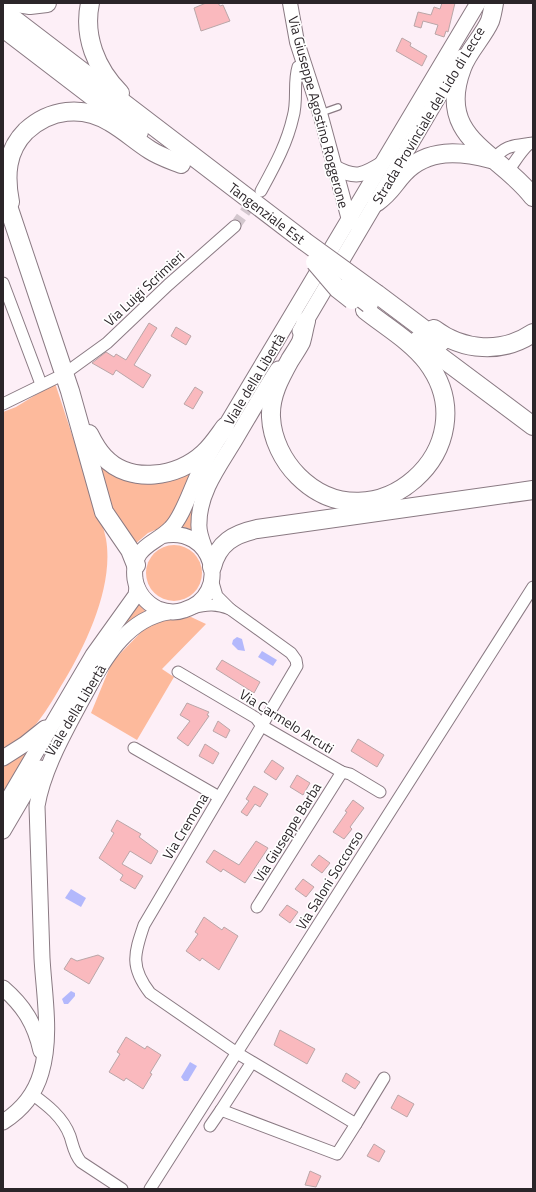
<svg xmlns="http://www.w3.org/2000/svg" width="536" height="1192" viewBox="0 0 536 1192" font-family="'Titillium Web',sans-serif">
<rect width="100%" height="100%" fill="#fdeff7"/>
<g fill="#fdba9c">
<path d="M55 383C66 416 77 450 88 484 94 502 102 520 106 539 114 585 87 643 64 681 46 711 35 734 3 750V412L16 407Z"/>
<path d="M92 454 116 473 199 464 169 524 148 533 134 545 117 523Z"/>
<path d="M196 494 193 530 181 526Z"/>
<circle cx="174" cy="573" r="28"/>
<path d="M138 603 145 611C127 622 114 638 101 653Z"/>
<path d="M191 617 206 624 162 669 174 677 137 740 91 713 112 662 153 620Z"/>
<path d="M32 744 3 793V764Z"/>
</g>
<g fill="#b3b8fc">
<path d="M237 637 242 639 245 651 238 650 232 644 233 640Z"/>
<path d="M262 651 277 660 273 666 258 657Z"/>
<path d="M71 889 86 898 81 907 65 898Z"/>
<path d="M71 991 75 993V996L68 1004H64L62 999Z"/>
<path d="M190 1062 197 1066 188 1081H184L181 1077Z"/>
</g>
<g fill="#fab9be" stroke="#baa6a8">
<path d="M206 3H218L220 6 223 5 230 21 201 31 194 8Z"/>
<path d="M442 3H455L448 32 446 31 444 37 435 34 438 25 423 21 421 28 414 26 418 12 431 15 434 7 440 9Z"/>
<path d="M402 38 411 43 410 46 427 56 422 66 396 51Z"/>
<path d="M149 323 157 328 134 365 151 375 143 388 116 370 113 375 92 363 106 352 114 357 116 354 126 360Z"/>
<path d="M176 327 191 336 186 345 171 336Z"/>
<path d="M195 387 203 392 193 409 184 404Z"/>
<path d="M222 660 260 682 254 693 216 669Z"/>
<path d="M187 703 209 712 207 715 209 716 188 746 177 738 190 721 180 715Z"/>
<path d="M218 721 230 730 226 738 213 731Z"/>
<path d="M358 739 384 755 377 767 351 751Z"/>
<path d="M205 744 219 753 213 764 199 756Z"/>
<path d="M272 760 284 768 276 780 264 772Z"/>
<path d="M297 775 310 783 303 795 290 787Z"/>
<path d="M254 786 268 794 260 807 255 804 247 816 241 812 249 801 246 799Z"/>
<path d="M353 800 364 808 350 827 352 829 344 839 333 832 347 812 345 811Z"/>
<path d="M117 820 141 834 139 837 158 851 151 864 130 851 122 864 143 876 135 889 120 880 123 875 99 858 114 833 111 831Z"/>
<path d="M256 841 268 848 245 883 223 869 221 872 206 862 214 850 239 865Z"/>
<path d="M319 855 330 863 322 873 311 865Z"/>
<path d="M303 879 314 887 306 897 295 889Z"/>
<path d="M287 905 298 912 290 923 279 915Z"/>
<path d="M204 917 222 930 224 927 238 936 219 970 202 958 200 961 186 951 198 934 195 932Z"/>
<path d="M98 955 104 958 89 984 64 969 71 958 77 961Z"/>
<path d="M280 1030 315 1049 307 1064 274 1045Z"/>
<path d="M126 1037 145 1049 147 1046 161 1055 150 1073 152 1074 143 1089 126 1078 124 1081 109 1072 120 1054 117 1052Z"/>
<path d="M346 1073 360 1082 355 1089 342 1081Z"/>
<path d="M398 1095 414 1104 407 1117 391 1108Z"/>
<path d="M374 1144 385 1151 379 1162 367 1156Z"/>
<path d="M310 1171 321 1176 316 1187 305 1185Z"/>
</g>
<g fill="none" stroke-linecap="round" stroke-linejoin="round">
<path stroke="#d3c7ce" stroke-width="11" stroke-dasharray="11 5.5" stroke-linecap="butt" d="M235 226 255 198"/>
<g stroke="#8a7a83" stroke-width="8">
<path id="service" d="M321 113 338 107"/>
</g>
<g stroke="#8a7a83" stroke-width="13">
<g id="minor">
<path d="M493 160C506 144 514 146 533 143"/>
<path d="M508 171C515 162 520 152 529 144"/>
<path d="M261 191C274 167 287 144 293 117 298 100 293 83 298 67L304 66"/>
<path d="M3 283 41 384"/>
<path d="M71 369 107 343 168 285 235 226"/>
<path d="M3 404 56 378"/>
<path d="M193 608C207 604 217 604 230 609L217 596 212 579"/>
<path d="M230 609 291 653 296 660 297 666 144 925C134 954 130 967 150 993L237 1053 356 1124 337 1154 221 1110 252 1062"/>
<path d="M178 672 256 718 262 726 342 772 350 774 380 792"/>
<path d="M134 748 219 797"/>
<path d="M257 907 342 772"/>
<path d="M32 1094C47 1105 63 1117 70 1136 73 1145 74 1154 81 1162L122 1189"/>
<path d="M356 1124 384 1078"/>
<path d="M210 1126 221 1110"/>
<path d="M150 1189 533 587"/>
</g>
</g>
<g stroke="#8a7a83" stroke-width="16">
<g id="tertiary">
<path d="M290 3 297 42 320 113 349 220 356 224"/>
<path d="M336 168C356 179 364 175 383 163"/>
</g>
</g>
<g stroke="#8a7a83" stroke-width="17">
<g id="secondary">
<path d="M300 331 462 57"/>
<path d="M161 536C213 523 233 595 184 610 176 613 166 612 158 609 146 603 137 592 135 579 131 545 155 545 171 528 182 517 190 492 197 477 205 460 216 443 225 427L478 3"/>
<path d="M205 549C202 541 198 532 199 523 199 492 220 465 235 440 249 416 263 392 278 369"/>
<path d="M89 686C107 654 129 619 168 612"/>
<path d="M3 758 25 744 45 728"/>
<path d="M3 808 93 655 136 595 137 587"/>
<path d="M3 831 40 768"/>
<path d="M3 988C24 1006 35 1024 41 1051"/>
<path d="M3 1122C22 1110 35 1094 41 1073 52 1036 44 995 42 958 40 907 39 857 37 806 44 763 74 716 94 677"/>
</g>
</g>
<g stroke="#8a7a83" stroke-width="20">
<g id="trunk">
<path d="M17 3 30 5 47 3"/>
<path d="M90 3C83 36 96 69 120 93"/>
<path d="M494 3C493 9 492 15 490 21 483 37 468 51 462 68 435 139 499 152 533 197"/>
<path d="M3 11 304 241"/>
<path d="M3 28 139 132"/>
<path d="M3 191 70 391 104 512 130 550 136 565"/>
<path d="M10 202C5 176 6 151 26 131 50 109 82 105 110 122 124 130 136 141 150 150 159 156 171 160 181 164"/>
<path d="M377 202C391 192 393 185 404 173 428 148 460 151 491 159"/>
<path d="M377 294 441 342"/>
<path d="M306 321C304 328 303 336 301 342 298 348 293 355 290 360 280 378 270 396 271 417 272 439 283 461 298 476 373 551 491 447 427 362 411 341 385 326 365 310"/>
<path d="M434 329C463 351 502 354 533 333"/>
<path d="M418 340 533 426"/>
<path d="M89 434C93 442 97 450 104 457 130 485 178 477 204 453 212 446 219 435 225 427"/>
<path d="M212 567C218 543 234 534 257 529L533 490"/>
</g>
</g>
<use href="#service" stroke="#fff" stroke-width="5.5"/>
<use href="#minor" stroke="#fff" stroke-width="11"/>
<use href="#tertiary" stroke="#fff" stroke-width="14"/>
<use href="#secondary" stroke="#fff" stroke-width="15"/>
<use href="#trunk" stroke="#fff" stroke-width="18"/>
<g stroke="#8a7a83" stroke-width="20" stroke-linecap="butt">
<g id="trunk-bridge">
<path d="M304 241 377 294"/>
<path d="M315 262 338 289 352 300"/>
<path d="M347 287 369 304"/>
</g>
</g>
<use href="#trunk-bridge" stroke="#fff" stroke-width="18"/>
</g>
<g text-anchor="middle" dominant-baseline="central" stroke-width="3.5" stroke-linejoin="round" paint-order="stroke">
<g font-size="14" fill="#2b2529" stroke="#fff">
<text transform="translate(319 112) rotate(75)">Via Giuseppe Agostino Roggerone</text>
<text transform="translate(428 115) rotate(-59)">Strada Provinciale del Lido di Lecce</text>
<text transform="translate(267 213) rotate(37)">Tangenziale Est</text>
<text transform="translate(144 288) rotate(-43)">Via Luigi Scrimieri</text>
<text transform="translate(254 379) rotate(-59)">Viale della Libertà</text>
<text transform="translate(75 710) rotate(-59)">Viale della Libertà</text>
<text transform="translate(287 721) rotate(32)">Via Carmelo Arcuti</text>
<text transform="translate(185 826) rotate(-59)">Via Cremona</text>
<text transform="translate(287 832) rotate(-58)">Via Giuseppe Barba</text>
<text transform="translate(329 880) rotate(-58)">Via Saloni Soccorso</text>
</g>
</g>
<rect width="536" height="1192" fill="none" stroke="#2b2529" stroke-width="8"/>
</svg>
